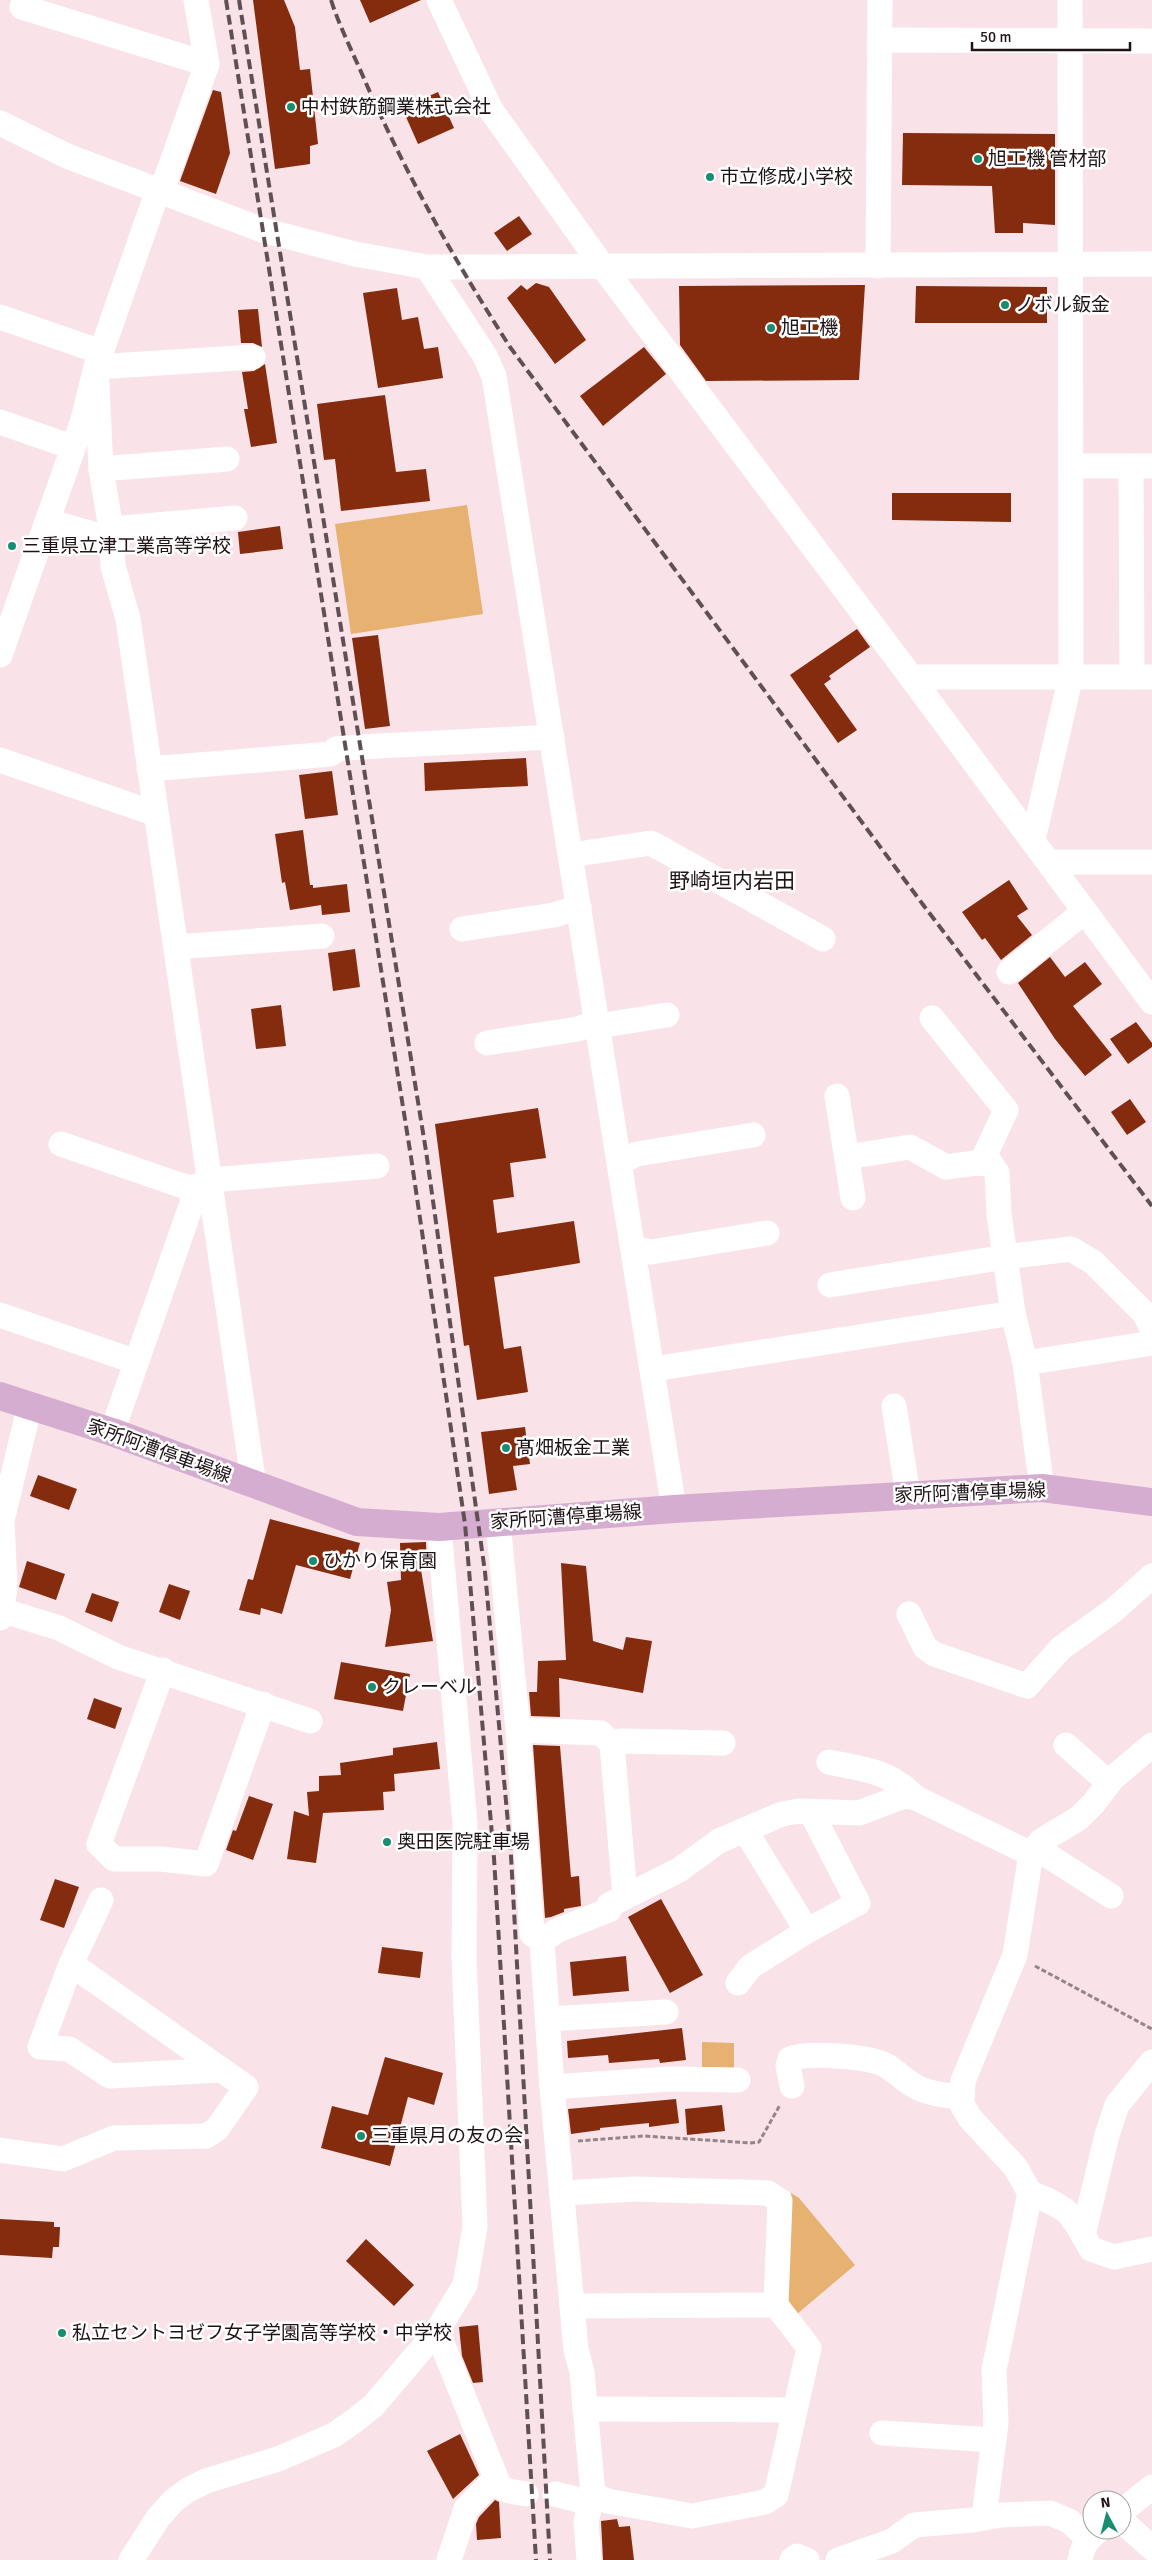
<svg xmlns="http://www.w3.org/2000/svg" width="1152" height="2560" viewBox="0 0 1152 2560" font-family="Signika,'Noto Sans JP',sans-serif">
<rect width="100%" height="100%" fill="#fae3e8"/>
<g fill="#e7b172">
<path d="M467 505 483 614 351 634 335 524Z"/>
<path d="M702 2042 734 2043V2070L702 2069Z"/>
<path d="M791 2193 799 2198 855 2265 797 2314 787 2302Z"/>
</g>
<g fill="#852b0e">
<path d="M253 0H284L295 27 300 70 310 69 318 144 310 146V164L275 169Z"/>
<path d="M360 0H421L370 23Z"/>
<path d="M213 90 221 92 230 153 216 194 180 181Z"/>
<path d="M438 92 454 128 418 144 402 108Z"/>
<path d="M903 133 1055 134V225L1023 223V233H995L992 186 902 185Z"/>
<path d="M519 216 532 234 507 251 494 233Z"/>
<path d="M536 283 549 287 586 340 555 364 507 298 521 285 527 290Z"/>
<path d="M865 285 859 380 706 381 680 345 679 286Z"/>
<path d="M916 286 1047 287V323H915Z"/>
<path d="M397 288 402 320 418 317 424 349 438 347 443 378 378 388 363 293Z"/>
<path d="M258 309 262 347 253 343H241L238 310Z"/>
<path d="M644 347 666 374 603 426 580 396Z"/>
<path d="M265 364 277 443 251 447 244 409H248L242 372 254 371Z"/>
<path d="M385 395 396 472 426 469 430 501 341 511 335 459 324 460 317 404Z"/>
<path d="M892 493H1011V522L892 520Z"/>
<path d="M280 526 283 549 240 554 238 532Z"/>
<path d="M857 629 870 647 829 676 831 679 824 684 857 730 838 743 790 675Z"/>
<path d="M378 635 390 726 365 729 352 638Z"/>
<path d="M526 758 528 786 425 791 424 763Z"/>
<path d="M332 771 338 815 305 819 299 775Z"/>
<path d="M303 830 310 885H313V888L347 884 350 912 322 915 321 905 290 910 285 882 282 883 275 834Z"/>
<path d="M1009 880 1028 909 1017 916 1032 935 1001 960 985 938 982 940 962 912Z"/>
<path d="M355 949 360 987 333 991 328 953Z"/>
<path d="M1050 957 1065 977 1085 962 1102 984 1073 1006 1112 1055 1085 1076 1055 1039 1018 983Z"/>
<path d="M281 1005 286 1046 256 1049 251 1009Z"/>
<path d="M1136 1022 1152 1043V1047L1128 1064 1110 1039Z"/>
<path d="M1130 1099 1146 1122 1127 1135 1111 1112Z"/>
<path d="M538 1108 546 1158 510 1163 514 1197 493 1200 497 1233 574 1221 580 1263 494 1277 504 1349 521 1346 528 1392 477 1400 469 1345 464 1346 435 1124Z"/>
<path d="M525 1427 530 1464 513 1466 517 1490 489 1494 481 1432Z"/>
<path d="M38 1475 77 1489 69 1510 30 1496Z"/>
<path d="M270 1519 360 1543 350 1579 296 1565 282 1614 261 1608 260 1615 239 1610 248 1579 253 1580Z"/>
<path d="M426 1542 427 1570H421L433 1641 385 1647 391 1610 387 1582 401 1580 400 1543Z"/>
<path d="M27 1561 65 1574 56 1600 19 1587Z"/>
<path d="M561 1563 586 1566 593 1641 623 1650 626 1637 652 1641 643 1693 559 1678 560 1717 531 1716 529 1692H537L538 1661 566 1660Z"/>
<path d="M169 1584 190 1591 180 1620 159 1612Z"/>
<path d="M92 1593 119 1602 112 1622 85 1612Z"/>
<path d="M341 1662 410 1674 403 1711 334 1699Z"/>
<path d="M94 1698 122 1708 115 1729 87 1719Z"/>
<path d="M437 1742 440 1769 394 1774 395 1791 383 1792 384 1810 323 1813 316 1863 287 1859 294 1811 309 1816 307 1792 319 1791V1776L341 1775 340 1763 393 1755V1748Z"/>
<path d="M533 1745 560 1746 571 1877 579 1876 581 1906 564 1909V1912L551 1917 545 1918Z"/>
<path d="M249 1796 273 1804 253 1860 226 1850 233 1830 236 1831Z"/>
<path d="M55 1879 79 1887 64 1928 40 1920Z"/>
<path d="M661 1899 703 1975 670 1993 628 1917Z"/>
<path d="M382 1947 423 1952 420 1978 378 1973Z"/>
<path d="M626 1956 629 1991 573 1996 570 1962Z"/>
<path d="M682 2028 686 2060 660 2063 659 2059 609 2063 608 2055 568 2058 567 2041Z"/>
<path d="M385 2057 443 2073 434 2105 408 2097 390 2166 321 2148 332 2106 368 2115Z"/>
<path d="M676 2099 679 2123 649 2127V2123L600 2128V2130L571 2134 568 2109Z"/>
<path d="M722 2105 725 2131 687 2135 685 2109Z"/>
<path d="M0 2219 54 2222V2227H60L59 2247H53L52 2258 0 2255Z"/>
<path d="M366 2239 414 2285 394 2306 346 2261Z"/>
<path d="M478 2325 483 2382 473 2383 462 2356 459 2327Z"/>
<path d="M460 2434 479 2475 453 2499 427 2451Z"/>
<path d="M495 2500 499 2502 501 2538 477 2540 476 2524 479 2517Z"/>
<path d="M617 2519 619 2527 630 2526 634 2560H603L601 2521Z"/>
</g>
<g fill="none" stroke-linecap="round" stroke-linejoin="round">
<g stroke="#968488" stroke-width="3" stroke-dasharray="5 2.5" stroke-linecap="butt">
<path d="M1035 1966 1152 2029"/>
<path d="M578 2141 644 2136 750 2143 759 2142 780 2105"/>
</g>
<g stroke="#fff" stroke-width="25">
<path d="M439 0 491 110 603 267 911 677 1152 1002"/>
<path d="M22 7 207 64"/>
<path d="M880 40 1152 41"/>
<path d="M0 123 67 156 262 230 355 254 427 267 1152 264"/>
<path d="M878 266 880 0"/>
<path d="M427 267 485 356 494 376 674 1509"/>
<path d="M0 317 101 352"/>
<path d="M96 367 101 469 111 529 113 566 128 619 254 1486"/>
<path d="M96 367 253 357"/>
<path d="M0 422 72 447"/>
<path d="M1071 466H1152"/>
<path d="M1131 466 1132 677"/>
<path d="M101 469 227 459"/>
<path d="M47 521 111 539"/>
<path d="M111 529 235 518"/>
<path d="M0 655 83 420 96 367 158 190 166 179 207 64 196 0"/>
<path d="M911 677H1152"/>
<path d="M0 760 156 814"/>
<path d="M149 769 331 754 336 749 360 747 552 737"/>
<path d="M1033 840 1071 676 1070 0"/>
<path d="M571 855 651 843 823 939"/>
<path d="M1049 862H1152"/>
<path d="M462 929 554 915 579 907"/>
<path d="M176 947 322 936"/>
<path d="M1009 972 1084 912"/>
<path d="M932 1018 1006 1110 985 1155 997 1173 999 1214 1013 1313 1025 1363 1042 1488"/>
<path d="M598 1026 667 1015"/>
<path d="M487 1043 578 1029 597 1022"/>
<path d="M837 1096 853 1198"/>
<path d="M61 1144 186 1187H195"/>
<path d="M847 1157 910 1147 946 1167 976 1163 991 1164"/>
<path d="M620 1162 637 1154 753 1135"/>
<path d="M634 1249 651 1252 767 1233"/>
<path d="M830 1285 1005 1257 1071 1249 1093 1262 1145 1314 1152 1329"/>
<path d="M0 1315 125 1358 137 1360"/>
<path d="M1025 1363 1152 1343"/>
<path d="M653 1369 1013 1313"/>
<path d="M894 1406 908 1495"/>
<path d="M112 1432 191 1206 195 1187 211 1180 377 1166"/>
<path d="M498 1522 518 1730 532 1934 542 1941"/>
<path d="M1 1610 59 1628 118 1657 310 1721"/>
<path d="M909 1614 925 1647 934 1654 1027 1686 1061 1648 1114 1610 1152 1576"/>
<path d="M0 1618 5 1588 2 1520 30 1405"/>
<path d="M163 1670 99 1844 114 1859H161L206 1864 263 1704"/>
<path d="M518 1730 601 1733 612 1744 625 1896"/>
<path d="M612 1744 620 1741 723 1743"/>
<path d="M1066 1745 1109 1783"/>
<path d="M1152 1745 1113 1778 1093 1804 1079 1818 1041 1841 1031 1854 1015 1955 963 2081 962 2105 970 2118 1016 2168 1030 2193C1071 2209 1070 2212 1091 2249L1114 2257 1152 2249"/>
<path d="M829 1762C866 1770 888 1770 916 1798"/>
<path d="M745 1830 807 1931 858 1903 811 1812"/>
<path d="M1036 1848 1111 1896"/>
<path d="M101 1900 71 1964 40 2047 69 2049 110 2076 222 2070"/>
<path d="M738 1983 750 1967 807 1931"/>
<path d="M548 2019 666 2012"/>
<path d="M792 2086 788 2066 790 2059C808 2052 868 2056 885 2065 895 2070 903 2079 913 2085 927 2094 945 2095 961 2097"/>
<path d="M552 2087 669 2079 738 2080"/>
<path d="M0 2150 63 2159 114 2138 206 2136 217 2129 246 2087 71 1964"/>
<path d="M563 2193 635 2189 768 2193 780 2201 776 2305 809 2348 776 2495 765 2502 692 2516 607 2501 593 2495"/>
<path d="M1083 2235 1107 2135 1117 2105 1152 2062"/>
<path d="M572 2306 776 2305"/>
<path d="M437 2331 496 2478 466 2509 449 2560"/>
<path d="M585 2409 795 2410"/>
<path d="M882 2433 994 2440"/>
<path d="M492 2483 509 2491 526 2494"/>
<path d="M555 2494 591 2503"/>
<path d="M1122 2511 1152 2487"/>
<path d="M984 2517 996 2423 994 2370 1030 2193"/>
<path d="M1122 2521 1152 2548"/>
<path d="M131 2560 158 2518 173 2501 188 2490 206 2481 278 2459 334 2435 354 2421 373 2406 437 2331 465 2285 475 2227 464 1958 465 1824 439 1527"/>
<path d="M589 2560 586 2521 593 2495 582 2372 576 2350 552 2087 542 1941 556 1931 609 1910V1905L679 1870 719 1841 782 1814 799 1811 859 1813 904 1796 916 1798 1031 1854"/>
<path d="M792 2560 797 2556 807 2560"/>
<path d="M838 2560 892 2541 914 2525 973 2520 1001 2515 1050 2513 1069 2521 1088 2538"/>
<path d="M1080 2560C1083 2545 1087 2539 1099 2530"/>
</g>
<path stroke="#d4add0" stroke-width="28" d="M0 1396 112 1432 357 1522 439 1527 674 1509 1042 1488 1152 1502"/>
<g stroke="#605054" stroke-width="4" stroke-dasharray="10 5" stroke-linecap="butt">
<path d="M226 0 411 1157 465 1524 494 1858 536 2560"/>
<path d="M239 0 426 1151 485 1572 511 1856 550 2560"/>
<path d="M331 0C339 25 351 49 362 74 404 171 453 258 510 347L924 906 1152 1206"/>
</g>
</g>
<g fill="#188e70" stroke="#fff" stroke-width="2">
<circle cx="291" cy="107" r="5"/>
<circle cx="978" cy="159" r="5"/>
<circle cx="710" cy="177" r="5"/>
<circle cx="1005" cy="305" r="5"/>
<circle cx="771" cy="328" r="5"/>
<circle cx="12" cy="546" r="5"/>
<circle cx="506" cy="1448" r="5"/>
<circle cx="313" cy="1561" r="5"/>
<circle cx="372" cy="1687" r="5"/>
<circle cx="387" cy="1842" r="5"/>
<circle cx="361" cy="2136" r="5"/>
<circle cx="62" cy="2333" r="5"/>
</g>
<g text-anchor="middle" dominant-baseline="central" stroke-width="5" stroke-linejoin="round" paint-order="stroke">
<g font-size="19" fill="#201316" stroke="#fff" text-anchor="start">
<text x="301" y="107">中村鉄筋鋼業株式会社</text>
<text x="988" y="159">旭工機 管材部</text>
<text x="720" y="177">市立修成小学校</text>
<text x="1015" y="305">ノボル鈑金</text>
<text x="781" y="328">旭工機</text>
<text x="22" y="546">三重県立津工業高等学校</text>
<text x="516" y="1448">髙畑板金工業</text>
<text x="323" y="1561">ひかり保育園</text>
<text x="382" y="1687">クレーベル</text>
<text x="397" y="1842">奥田医院駐車場</text>
<text x="371" y="2136">三重県月の友の会</text>
<text x="72" y="2333">私立セントヨゼフ女子学園高等学校・中学校</text>
</g>
<g font-size="19" fill="#201316" stroke="#fff">
<text transform="translate(159 1451) rotate(20)">家所阿漕停車場線</text>
<text transform="translate(970 1493) rotate(-2)">家所阿漕停車場線</text>
<text transform="translate(566 1517) rotate(-4)">家所阿漕停車場線</text>
</g>
<g font-size="21" fill="#201316" stroke="#fff">
<text x="732" y="881">野崎垣内岩田</text>
</g>
</g>
<g transform="translate(1107 2515) rotate(353)"><circle r="24" fill="#ffffff" stroke="#a6a1a2"/>
<path d="M0-4L9 19L0 12L-9 19Z" fill="#188e70"/>
<text y="-8" font-size="14" font-weight="bold" text-anchor="middle" fill="#201316">N</text>
</g>
<path d="M972 42v8h158v-8" fill="none" stroke="#201316" stroke-width="2.5"/>
<text x="980" y="42" font-size="15" fill="#201316" stroke="#ffffff" stroke-width="4" paint-order="stroke">50 m</text>
</svg>
